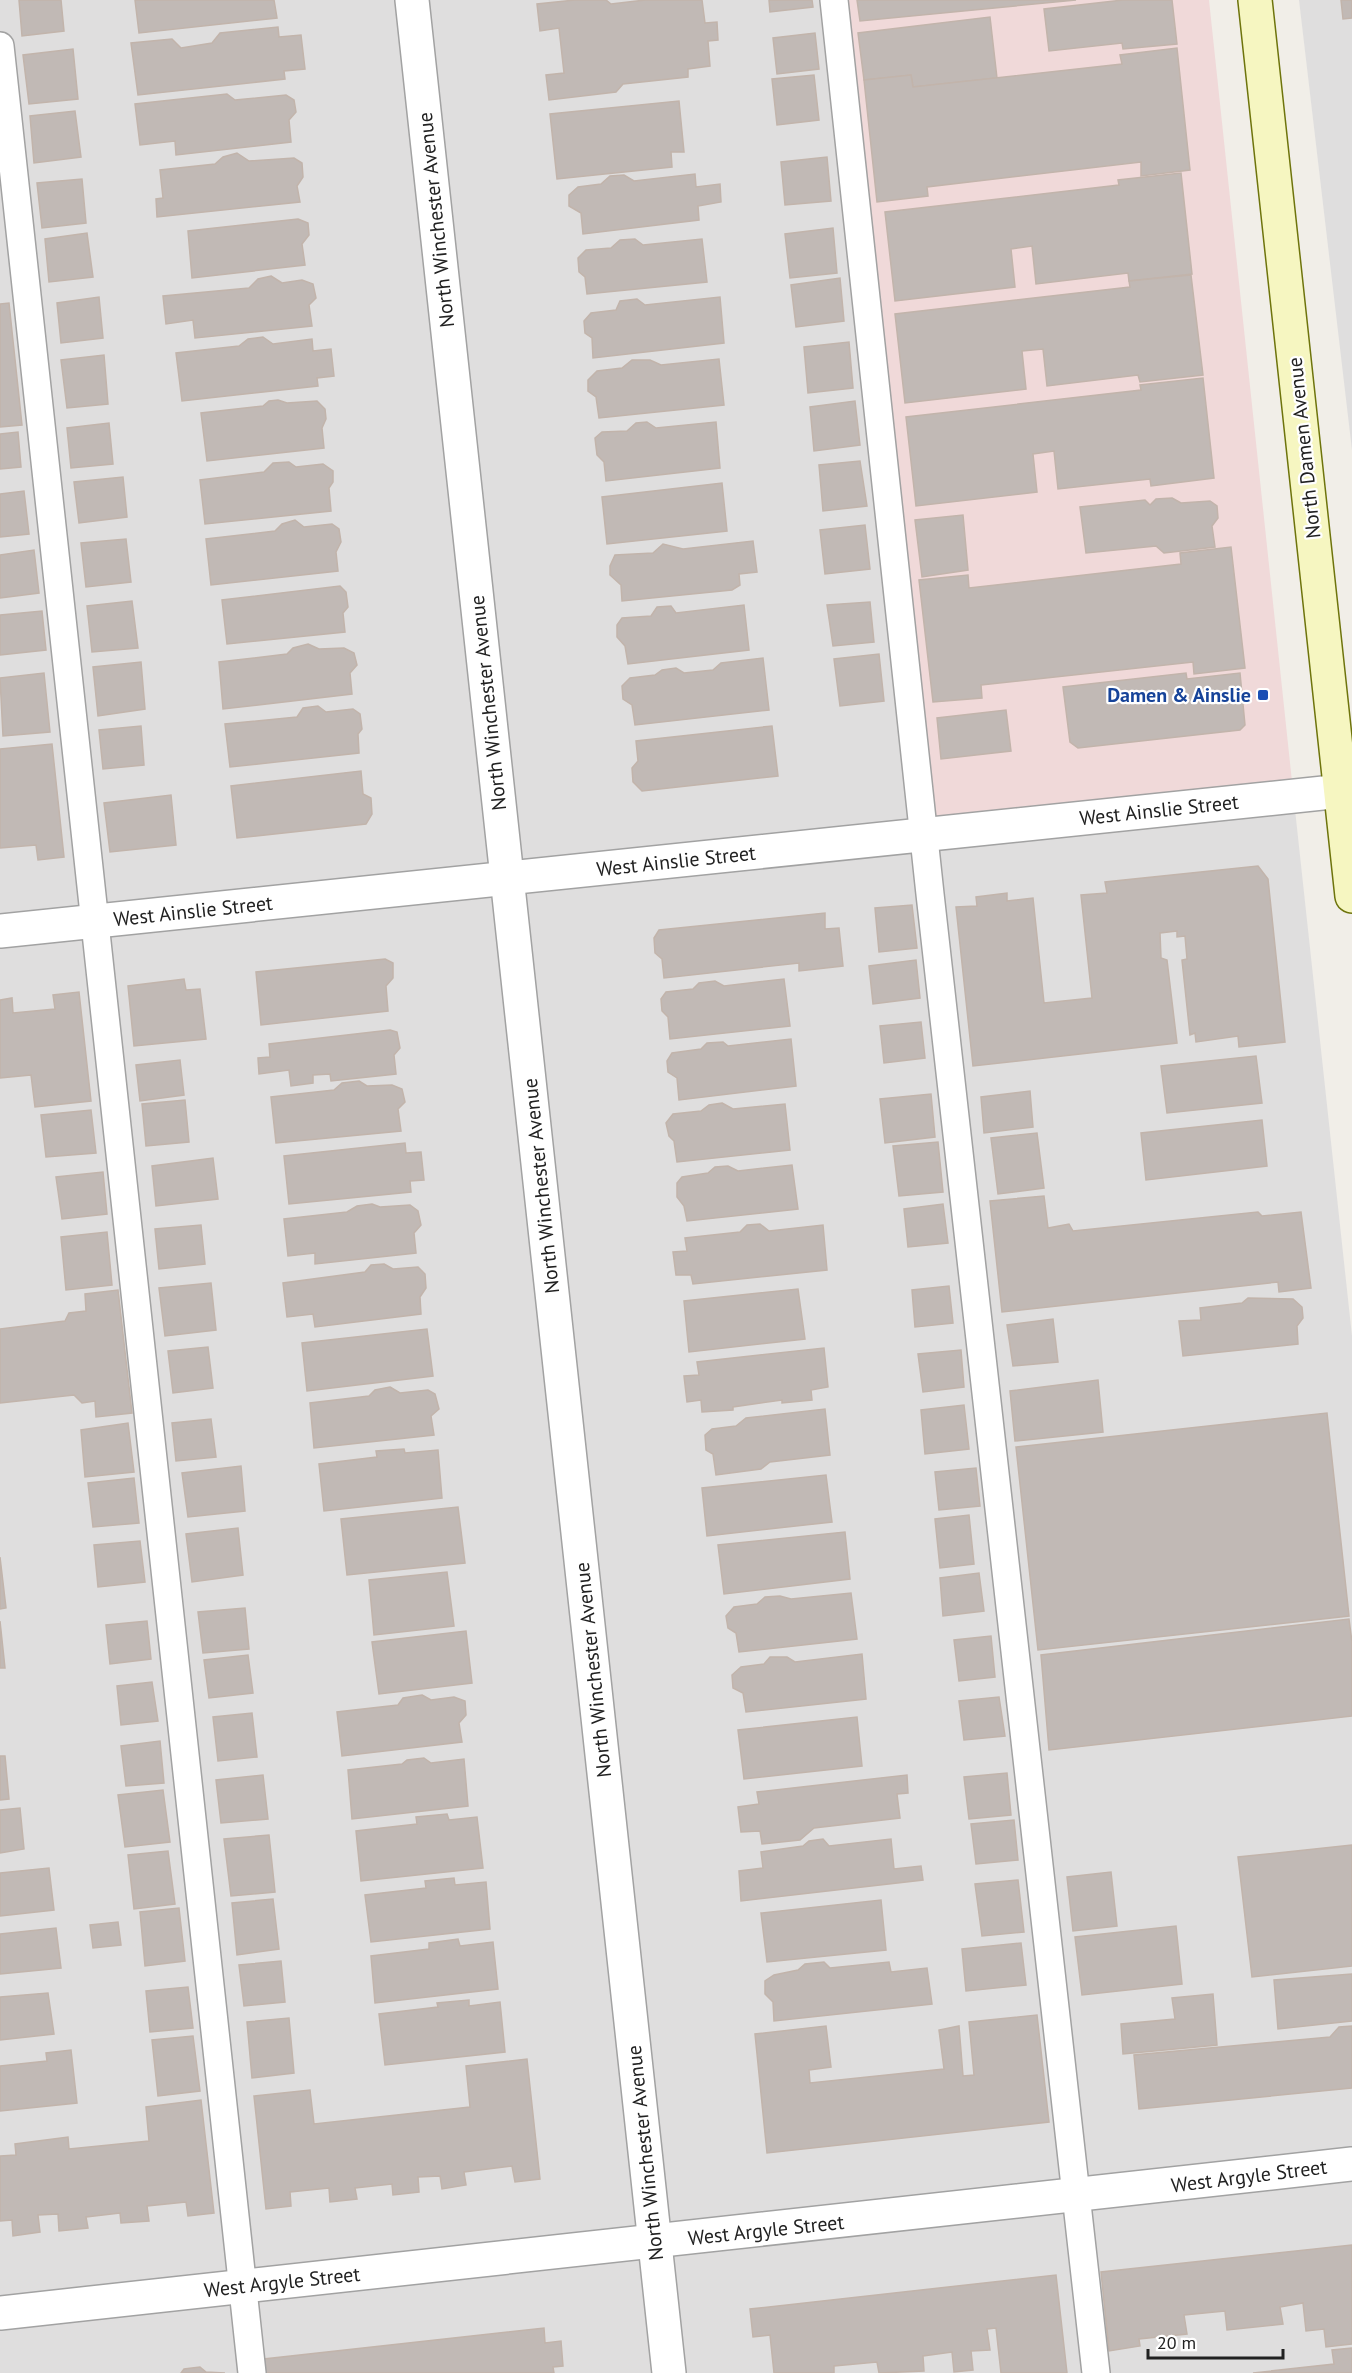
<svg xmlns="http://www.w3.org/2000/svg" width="1352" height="2373" viewBox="0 0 1352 2373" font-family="'PT Sans',sans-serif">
<rect width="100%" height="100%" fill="#f1eee8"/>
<g fill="#dfdede">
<path d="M0 0H837L1293 791 1352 1336V2373H0Z"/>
<path d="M1299 0H1352V450Z"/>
</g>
<path fill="#f0d9d9" d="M837 0H1209L1293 791 931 830Z"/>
<g fill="#c1b9b5" stroke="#c2b4ab" stroke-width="1.5">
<path d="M19 0H61L64 31 22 36Z"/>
<path d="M135 0H274L277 18 139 33Z"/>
<path d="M575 0H606L611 4 645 0H702L705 23 717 22 718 40 708 41 710 66 688 69V77L623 84 616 92 549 100 546 75 564 73 559 28 540 31 537 4Z"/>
<path d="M769 0H812L813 7 770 12Z"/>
<path d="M857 0H1076L860 21Z"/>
<path d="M1123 0H1172L1177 44 1123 49 1122 43 1049 51 1044 9Z"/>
<path d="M1341 0H1352V18L1343 19Z"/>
<path d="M990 17 997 78 913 87 911 75 864 80 858 33Z"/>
<path d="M278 27 279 37 301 35 305 69 284 71 285 79 138 95 131 43 172 39 181 48 212 43 220 33Z"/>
<path d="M815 33 819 69 777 74 773 38Z"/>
<path d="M1177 48 1190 170 1141 176V162L927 187 928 196 877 202 864 80 911 75 913 87 1122 64 1120 55Z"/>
<path d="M73 49 78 99 29 104 23 55Z"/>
<path d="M814 75 819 120 777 125 772 79Z"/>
<path d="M227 94 235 100 286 95 294 100 296 112 289 120 291 142 176 155 175 141 140 145 135 104Z"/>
<path d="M679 101 684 152H671L672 167 557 179 550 114Z"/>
<path d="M75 111 81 157 34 163 30 116Z"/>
<path d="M237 153 249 161 294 158 302 163 303 177 297 186 300 202 157 217 156 199 163 198 160 170 215 164 223 157Z"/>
<path d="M827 157 831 201 785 205 781 162Z"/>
<path d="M1181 173 1192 274 1129 281 1128 273 1036 284 1032 246 1011 249 1015 287 895 301 885 212 1119 185 1118 180Z"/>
<path d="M695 174 696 187 720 184 721 202 698 206 699 220 583 234 581 213 569 206V195L578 187 601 184 610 176 624 175 634 181Z"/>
<path d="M82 179 86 223 42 228 37 183Z"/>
<path d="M298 219 308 223 309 235 302 244 305 265 192 278 188 231Z"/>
<path d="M833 228 837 273 790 278 785 234Z"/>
<path d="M87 233 93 277 49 282 45 239Z"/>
<path d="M635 239 643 245 702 239 707 282 587 294 585 277 579 272 578 258 586 250 611 248 620 240Z"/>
<path d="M1191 275 1203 375 1140 382 1138 375 1047 386 1043 349 1022 351 1026 389 905 403 895 314 1130 287 1129 281Z"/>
<path d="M271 276 282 283 302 280 313 284 316 298 309 305 312 326 195 338 193 320 166 324 163 296 249 288 258 279Z"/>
<path d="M840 278 844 321 796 327 791 285Z"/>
<path d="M99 297 103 338 61 343 57 303Z"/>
<path d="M720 297 724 343 593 358 592 338 585 333 584 321 591 313 616 310 620 301 637 299 645 305Z"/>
<path d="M9 303 22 425 0 427V304Z"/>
<path d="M263 337 273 344 312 339 313 351 331 349 334 376 317 378 318 386 182 401 176 353 239 346 248 339Z"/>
<path d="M849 342 853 388 808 393 804 347Z"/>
<path d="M104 355 108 404 67 408 61 360Z"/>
<path d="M719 359 724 405 599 418 596 397 588 391V380L597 371 622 368 632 360H650L661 365Z"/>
<path d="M1203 378 1214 478 1151 486 1150 479 1058 489 1054 451 1033 454 1037 492 916 506 906 417 1141 390 1140 385Z"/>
<path d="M278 400 287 403 317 401 325 409 326 419 322 428 324 448 207 461 201 413 263 406 269 401Z"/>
<path d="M855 401 860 445 814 451 810 407Z"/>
<path d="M647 422 656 428 716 422 720 468 606 481 604 462 597 455 595 438 602 432 627 431 636 423Z"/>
<path d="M109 423 113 464 71 468 67 428Z"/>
<path d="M18 432 21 467 0 469V434Z"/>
<path d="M860 461 867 506 823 511 819 465Z"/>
<path d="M289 462 296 467 323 464 333 471V482L329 488 331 511 205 524 200 480 264 472 273 463Z"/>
<path d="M123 477 127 517 79 523 74 482Z"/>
<path d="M722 483 727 531 607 544 602 497Z"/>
<path d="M24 491 29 534 0 537V494Z"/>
<path d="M1172 498 1181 503 1210 501 1217 506 1218 518 1212 526 1215 547 1164 553 1156 546 1086 553 1080 507 1145 500 1150 505 1156 499Z"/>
<path d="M963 515 968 570 922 577 915 520Z"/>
<path d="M295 520 304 527 332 524 339 529 341 542 336 552 338 571 211 585 206 539 275 531 282 524Z"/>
<path d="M865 525 870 569 825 574 820 530Z"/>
<path d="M126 539 131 582 86 587 81 543Z"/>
<path d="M753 541 757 572 739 574 740 585 732 590 622 601 621 585 610 575V566L615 555 653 553 663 544 683 549Z"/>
<path d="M1231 547 1245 668 1194 674 1193 662 981 685 982 698 933 702 919 580 968 575 969 588 1181 564 1180 553Z"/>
<path d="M34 550 39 593 0 598V555Z"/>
<path d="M340 586 346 592 348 607 343 613 345 632 227 644 222 600Z"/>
<path d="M132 601 138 648 92 652 87 606Z"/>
<path d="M870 602 874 642 833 646 827 605Z"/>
<path d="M744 605 749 650 628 664 625 646 617 637V625L622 618 651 616 657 607 671 606 676 613Z"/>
<path d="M42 611 46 650 0 655V615Z"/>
<path d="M308 644 319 649 344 648 354 653 357 665 350 673 352 694 223 709 219 662 287 654 293 648Z"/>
<path d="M879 654 884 701 840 706 834 659Z"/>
<path d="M763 658 769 710 635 725 632 705 623 699 622 686 630 678 655 675 662 670 676 668 684 673 713 670 721 663Z"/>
<path d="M141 662 145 709 98 716 93 667Z"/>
<path d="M44 673 50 732 3 736 0 678Z"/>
<path d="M1186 673 1187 679 1240 673 1245 725 1240 730 1078 748 1070 742 1063 687Z"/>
<path d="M318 706 326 712 353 709 360 714 362 729 358 734 359 753 230 767 225 724 297 717 303 708Z"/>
<path d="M1006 710 1011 751 941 759 937 718Z"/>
<path d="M141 726 144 765 103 769 99 730Z"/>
<path d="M772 726 778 776 642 791 633 782 632 768 638 761 636 741Z"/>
<path d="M52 744 64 857 38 860 36 845 0 848V749Z"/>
<path d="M361 771 363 794 371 798 372 814 366 824 237 838 231 786Z"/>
<path d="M171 795 176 845 110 852 104 803Z"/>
<path d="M1258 866 1268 879 1285 1042 1239 1047 1238 1036 1196 1042 1195 1033 1190 1035 1182 960 1187 959 1185 936 1177 937V931L1160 933 1161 958 1167 960 1177 1043 973 1066 956 907 977 906 976 897 1007 893V901L1033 898 1044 1003 1092 998 1081 895 1107 893 1105 882Z"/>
<path d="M912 905 917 948 879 952 875 908Z"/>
<path d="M825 913V929L839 928 843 966 799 971V963L664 978 662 959 655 953 654 938 659 930Z"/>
<path d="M385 959 393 963V978L386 986 388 1011 261 1025 256 972Z"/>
<path d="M916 960 920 998 873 1004 869 966Z"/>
<path d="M184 979 186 990 200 989 206 1039 134 1046 128 986Z"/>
<path d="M784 979 790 1026 670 1039 668 1017 662 1011 661 999 666 992 693 989 699 983 715 981 724 986Z"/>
<path d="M79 992 91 1101 35 1107 31 1075 0 1078V1000L12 998 13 1013 55 1009 53 995Z"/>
<path d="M921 1022 925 1058 884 1063 880 1026Z"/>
<path d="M390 1030 397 1032 400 1048 394 1055 396 1074 331 1081 330 1074 313 1075V1083L291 1086 289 1070 259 1074 258 1058 270 1057 269 1044Z"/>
<path d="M791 1039 796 1086 679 1100 677 1078 668 1072 667 1061 672 1053 701 1049 707 1043 723 1042 728 1046Z"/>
<path d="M1256 1056 1262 1103 1167 1113 1161 1066Z"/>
<path d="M180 1060 184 1095 140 1101 136 1065Z"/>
<path d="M359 1081 367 1086 392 1085 402 1089 405 1102 398 1109 401 1131 276 1143 271 1097 334 1090 342 1083Z"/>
<path d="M1030 1091 1033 1127 984 1133 981 1097Z"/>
<path d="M931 1094 935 1137 885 1143 880 1099Z"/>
<path d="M185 1100 189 1142 146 1146 142 1104Z"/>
<path d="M722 1103 733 1109 785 1104 790 1150 677 1162 674 1141 669 1136 666 1123 673 1114 701 1111 709 1105Z"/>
<path d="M91 1110 96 1153 46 1157 41 1115Z"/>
<path d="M1262 1120 1267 1166 1146 1180 1141 1133Z"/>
<path d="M1037 1133 1044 1188 998 1194 991 1138Z"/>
<path d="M938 1142 943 1192 899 1196 893 1146Z"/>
<path d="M405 1143 406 1153 421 1152 424 1180 410 1181 411 1192 289 1204 284 1156Z"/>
<path d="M213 1158 218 1199 156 1206 152 1166Z"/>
<path d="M792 1165 798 1209 687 1221 684 1206 677 1197V1183L682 1177 708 1173 715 1167 728 1166 738 1171Z"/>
<path d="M103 1172 107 1214 62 1219 56 1177Z"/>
<path d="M1044 1196 1048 1228 1069 1224 1073 1231 1258 1212 1262 1216 1301 1212 1311 1288 1279 1292 1278 1282 1002 1312 990 1201Z"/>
<path d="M372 1204 380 1207 410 1205 418 1211 421 1225 414 1233 416 1253 315 1264V1253L288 1256 284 1219 347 1212 357 1206Z"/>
<path d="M943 1204 948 1243 908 1247 904 1209Z"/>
<path d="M760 1224 769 1231 823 1225 827 1270 693 1284 691 1275H676L673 1252 687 1251 685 1238 740 1232 747 1225Z"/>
<path d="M201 1225 205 1264 159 1269 155 1229Z"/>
<path d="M107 1232 112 1285 66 1290 61 1237Z"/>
<path d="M384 1264 393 1269 418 1267 425 1274 426 1288 420 1297 421 1314 315 1327 313 1314 287 1317 283 1283 365 1272 371 1265Z"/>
<path d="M211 1283 216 1330 165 1336 159 1288Z"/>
<path d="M949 1286 953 1323 915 1327 912 1290Z"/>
<path d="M798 1289 805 1339 689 1352 684 1301Z"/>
<path d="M118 1290 132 1413 96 1417 95 1401 82 1403 74 1395 0 1403V1329L65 1321 69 1313 86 1311 85 1294Z"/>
<path d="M1248 1298 1293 1299 1302 1307 1303 1318 1297 1326 1298 1344 1183 1356 1179 1321 1201 1320 1200 1308 1242 1303Z"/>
<path d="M1053 1319 1058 1362 1013 1366 1007 1325Z"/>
<path d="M427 1329 433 1376 307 1391 302 1343Z"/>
<path d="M208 1347 213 1388 173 1393 168 1351Z"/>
<path d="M824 1348 828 1387 811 1390 812 1400 782 1403V1400L733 1407V1410L702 1412 701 1400 687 1402 684 1376 699 1375 697 1362Z"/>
<path d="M961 1350 964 1387 923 1392 918 1354Z"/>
<path d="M1098 1380 1103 1432 1015 1441 1010 1391Z"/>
<path d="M390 1387 400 1393 428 1390 435 1394 439 1409 431 1416 434 1435 314 1448 310 1403 369 1396 375 1390Z"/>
<path d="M964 1405 969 1449 925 1454 921 1410Z"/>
<path d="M825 1409 830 1455 770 1462 761 1469 716 1475 713 1454 706 1450 705 1435 712 1429 736 1426 746 1418Z"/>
<path d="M1327 1413 1349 1616 1038 1650 1016 1447Z"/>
<path d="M211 1419 216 1457 176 1461 172 1423Z"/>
<path d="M128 1423 134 1472 85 1477 81 1430Z"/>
<path d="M404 1449 405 1453 438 1450 442 1498 324 1511 319 1464 377 1457 376 1451Z"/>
<path d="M241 1466 245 1511 188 1517 182 1473Z"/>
<path d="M976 1468 980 1506 939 1510 935 1472Z"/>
<path d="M826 1475 832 1522 707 1536 702 1488Z"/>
<path d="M134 1478 139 1523 93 1527 88 1483Z"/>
<path d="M458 1507 465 1563 347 1575 341 1519Z"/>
<path d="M969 1515 974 1564 940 1568 935 1519Z"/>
<path d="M238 1528 243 1575 192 1582 186 1534Z"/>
<path d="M845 1532 850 1579 724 1594 718 1545Z"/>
<path d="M140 1541 145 1582 98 1587 94 1545Z"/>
<path d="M0 1557 6 1608 0 1609Z"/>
<path d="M447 1572 454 1626 374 1635 369 1580Z"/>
<path d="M979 1573 984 1611 943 1616 940 1578Z"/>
<path d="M851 1593 857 1639 739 1652 736 1633 728 1628 726 1616 734 1607 757 1604 765 1597 780 1596 791 1599Z"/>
<path d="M245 1608 249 1649 203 1653 198 1612Z"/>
<path d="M1349 1619 1352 1642V1716L1049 1750 1041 1655Z"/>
<path d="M0 1621 5 1668H0Z"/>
<path d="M147 1621 151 1659 110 1664 106 1625Z"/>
<path d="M466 1631 472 1683 379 1694 372 1642Z"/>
<path d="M991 1636 995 1677 959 1681 954 1640Z"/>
<path d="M862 1654 866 1699 746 1712 743 1693 733 1688 732 1675 741 1667 764 1664 770 1657H787L795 1662Z"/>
<path d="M248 1655 253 1693 209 1698 204 1660Z"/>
<path d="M152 1682 158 1721 121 1725 117 1686Z"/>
<path d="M422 1695 431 1700 454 1697 465 1701 466 1715 459 1723 462 1742 342 1756 337 1712 398 1705 403 1698Z"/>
<path d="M999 1697 1005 1736 964 1740 959 1701Z"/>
<path d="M252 1713 257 1757 218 1761 213 1717Z"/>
<path d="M857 1717 862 1766 744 1779 738 1730Z"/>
<path d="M160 1741 164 1783 126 1786 121 1746Z"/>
<path d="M0 1756H5L9 1799 0 1800Z"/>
<path d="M424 1758 431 1763 464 1759 468 1806 352 1819 348 1770 402 1764 407 1760Z"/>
<path d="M1007 1773 1011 1815 969 1819 964 1777Z"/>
<path d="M263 1775 268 1819 221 1823 216 1780Z"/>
<path d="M907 1775 908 1793 897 1794 900 1818 814 1828 800 1840 762 1844 760 1831 741 1832 738 1807 759 1804 757 1792Z"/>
<path d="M163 1790 170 1842 125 1847 118 1795Z"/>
<path d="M20 1808 24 1849 0 1853V1810Z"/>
<path d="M447 1814 449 1820 477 1817 483 1868 361 1881 356 1831 417 1824 416 1817Z"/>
<path d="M1014 1820 1018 1860 976 1864 971 1824Z"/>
<path d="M269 1835 275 1892 231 1896 224 1839Z"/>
<path d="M823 1839 829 1846 891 1839 894 1869 921 1866 923 1880 741 1901 739 1871 763 1868 761 1852 803 1846 809 1841Z"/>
<path d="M1352 1845V1966L1252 1977 1238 1857Z"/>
<path d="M168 1851 175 1904 134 1909 128 1855Z"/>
<path d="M49 1868 54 1910 0 1916V1873Z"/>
<path d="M1111 1872 1117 1926 1073 1931 1067 1877Z"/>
<path d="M454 1878 455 1885 486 1882 490 1929 371 1942 365 1895 426 1888 425 1881Z"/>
<path d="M1018 1880 1024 1932 982 1936 975 1884Z"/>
<path d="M273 1899 279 1949 237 1955 232 1903Z"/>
<path d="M881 1900 886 1950 767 1962 761 1913Z"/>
<path d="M179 1908 185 1961 145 1966 140 1912Z"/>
<path d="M118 1922 121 1945 93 1948 90 1925Z"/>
<path d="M1176 1926 1182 1984 1082 1995 1075 1937Z"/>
<path d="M56 1928 61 1968 0 1974V1934Z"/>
<path d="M458 1939 460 1946 493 1942 498 1989 375 2003 371 1956 429 1949V1943Z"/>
<path d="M1021 1943 1026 1985 966 1991 962 1949Z"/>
<path d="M281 1961 285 2002 244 2006 239 1965Z"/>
<path d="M824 1962 830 1968 889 1962 891 1972 927 1968 932 2004 774 2021 773 2002 765 1994V1981L774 1975 798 1970 805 1964Z"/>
<path d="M1352 1974V2021L1278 2029 1274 1980Z"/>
<path d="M188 1987 193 2028 150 2032 146 1991Z"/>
<path d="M48 1993 54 2034 0 2040V1997Z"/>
<path d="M1213 1994 1217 2045 1123 2054 1121 2024 1175 2019 1172 1998Z"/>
<path d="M469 2000V2006L500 2002 505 2052 385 2065 379 2014 438 2007 437 2003Z"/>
<path d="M1037 2015 1049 2122 767 2153 755 2034 826 2026 831 2067 809 2070 810 2083 944 2069 939 2030 959 2026 963 2076 974 2075 969 2022Z"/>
<path d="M289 2018 294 2073 252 2078 247 2022Z"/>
<path d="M1352 2026V2088L1139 2109 1134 2055 1330 2037 1339 2027Z"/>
<path d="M193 2036 200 2091 158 2096 152 2040Z"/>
<path d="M71 2050 77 2103 0 2111V2066L47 2061 46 2053Z"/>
<path d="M527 2059 540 2179 515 2182 512 2166 464 2172 466 2185 442 2189 440 2176 418 2177 419 2192 393 2195 392 2184 355 2188 357 2199 330 2202 329 2188 290 2192 291 2206 266 2209 254 2096 310 2090 314 2124 470 2107 466 2066Z"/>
<path d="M201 2100 214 2213 188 2216 186 2202 147 2206 149 2221 121 2223 120 2213 86 2217 88 2228 59 2231 58 2214 38 2215 40 2232 13 2236 12 2220 0 2221V2156L16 2155 15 2144 68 2137 69 2149 149 2141 146 2107Z"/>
<path d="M1352 2245V2344L1326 2347 1324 2329 1306 2331 1303 2303 1280 2307 1283 2324 1227 2330 1225 2311 1184 2315 1187 2334 1139 2339 1140 2346 1109 2351 1101 2272Z"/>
<path d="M1056 2275 1067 2373H1001L996 2328 987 2329 990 2350 971 2351 973 2370 954 2372 952 2352 923 2356 924 2371 879 2373 877 2362 834 2366V2373H774L770 2335 753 2337 750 2309Z"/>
<path d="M544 2328 545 2343 561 2341 563 2366 553 2367 554 2373H266L264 2359Z"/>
<path d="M1352 2348V2373H1253L1334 2364 1332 2350Z"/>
<path d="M200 2367 206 2372 225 2373H181L184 2369Z"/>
</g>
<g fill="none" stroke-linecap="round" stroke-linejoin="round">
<g stroke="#a2a2a2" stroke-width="30">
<g id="lane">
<path d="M834 0 930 894 1096 2373"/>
<path d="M0 46 252 2373"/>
</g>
</g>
<g stroke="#a2a2a2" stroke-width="36">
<g id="street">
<path d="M412 0 669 2373"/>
<path d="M0 931 1352 790"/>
<path d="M0 2313 1352 2164"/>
</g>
</g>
<g stroke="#6e740c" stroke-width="36">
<path id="secondary" d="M1255 0 1352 896"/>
</g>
<use href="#lane" stroke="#fff" stroke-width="27"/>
<use href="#street" stroke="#fff" stroke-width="33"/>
<use href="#secondary" stroke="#f6f6c1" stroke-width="33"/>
</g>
<rect fill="#1a4fb4" stroke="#fff" stroke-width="2" x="1257" y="689" width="12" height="12" rx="3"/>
<g text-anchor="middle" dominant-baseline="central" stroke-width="4.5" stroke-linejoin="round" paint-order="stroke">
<g font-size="20" fill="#212121" stroke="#fff">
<text transform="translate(436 220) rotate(-96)">North Winchester Avenue</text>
<text transform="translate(1304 448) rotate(-96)">North Damen Avenue</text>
<text transform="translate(488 703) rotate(-96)">North Winchester Avenue</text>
<text transform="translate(1159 810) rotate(-6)">West Ainslie Street</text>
<text transform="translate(676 861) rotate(-6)">West Ainslie Street</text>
<text transform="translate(193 911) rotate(-6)">West Ainslie Street</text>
<text transform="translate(541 1186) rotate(-96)">North Winchester Avenue</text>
<text transform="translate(593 1670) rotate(-96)">North Winchester Avenue</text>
<text transform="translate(645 2153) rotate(-96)">North Winchester Avenue</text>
<text transform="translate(1249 2176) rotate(-7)">West Argyle Street</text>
<text transform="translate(766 2230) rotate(-6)">West Argyle Street</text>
<text transform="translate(282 2282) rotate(-6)">West Argyle Street</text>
</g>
<g font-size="20" font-weight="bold" fill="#164399" stroke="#fff" text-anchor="end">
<text x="1251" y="695">Damen &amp; Ainslie</text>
</g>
</g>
<path d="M1148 2349v9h135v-9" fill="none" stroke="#212121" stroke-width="3"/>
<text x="1157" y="2349" font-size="18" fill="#212121" stroke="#ffffff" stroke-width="4.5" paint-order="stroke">20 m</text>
</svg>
